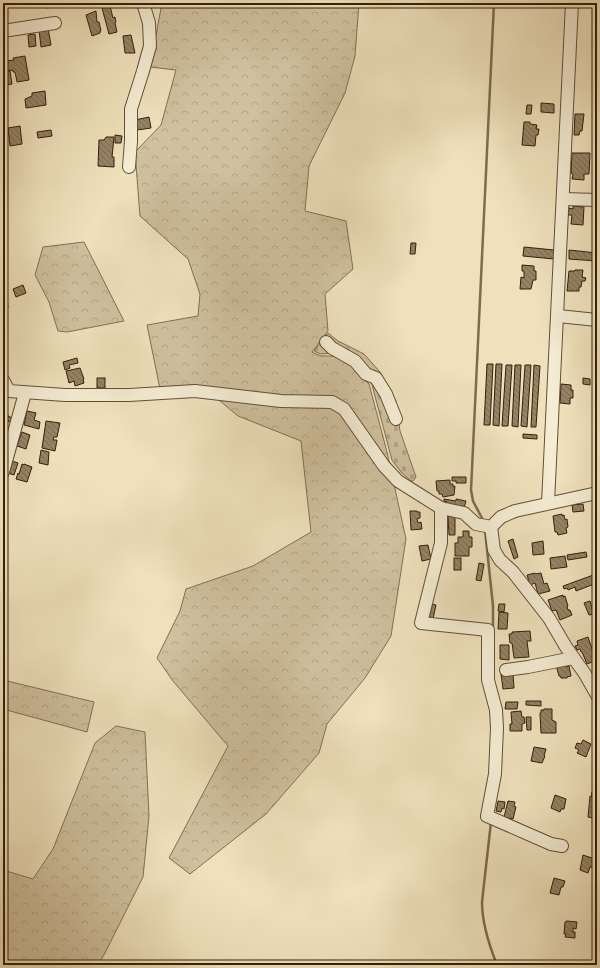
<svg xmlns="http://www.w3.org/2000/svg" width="600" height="968" viewBox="0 0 600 968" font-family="'Libre Bodoni',serif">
<defs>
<pattern id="forest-crowns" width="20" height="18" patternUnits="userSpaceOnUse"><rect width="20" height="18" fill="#cfc09e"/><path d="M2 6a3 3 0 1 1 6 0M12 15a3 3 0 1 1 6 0" fill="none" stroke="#b2a587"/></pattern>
<pattern id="cemetery-stones" width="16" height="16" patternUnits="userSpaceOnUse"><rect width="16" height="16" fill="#cfc09e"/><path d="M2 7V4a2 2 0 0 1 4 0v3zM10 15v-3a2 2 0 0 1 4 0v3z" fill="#b2a587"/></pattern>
<pattern id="building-back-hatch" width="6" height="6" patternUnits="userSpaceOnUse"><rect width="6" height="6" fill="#958366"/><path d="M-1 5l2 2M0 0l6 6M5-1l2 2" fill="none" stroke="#7a6b52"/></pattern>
</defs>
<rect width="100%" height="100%" fill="#eee1bc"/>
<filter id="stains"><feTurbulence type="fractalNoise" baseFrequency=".005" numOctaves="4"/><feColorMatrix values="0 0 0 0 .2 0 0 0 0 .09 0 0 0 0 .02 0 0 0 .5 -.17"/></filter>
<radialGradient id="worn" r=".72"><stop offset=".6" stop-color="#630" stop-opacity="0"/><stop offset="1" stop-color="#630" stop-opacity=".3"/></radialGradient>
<g fill="url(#forest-crowns)" stroke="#826f54">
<path d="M162 3H359L355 56 345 93 309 166 305 211 346 221 353 269 325 294 328 331 312 352 321 356H332L348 361 369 384 387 452 406 539 391 636 365 678 327 724 319 753 266 814 190 874 169 858 228 746 173 681 157 658 180 611 186 589 253 566 311 532 301 441 238 416 202 386 160 389 147 325 198 316 200 294 188 259 140 216 135 152 161 125 176 70 150 67Z"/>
<path d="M84 242 124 321 67 332 58 331 49 302 35 275 43 247Z"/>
<path d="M3 680 94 702 87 732 3 709Z"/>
<path d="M116 726 145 732 149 816 143 877 105 953 98 965H3V870L33 879 53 849 95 743Z"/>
</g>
<path fill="url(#cemetery-stones)" stroke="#826f54" d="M328 333 338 341 364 354 380 372 396 401 400 431 416 477 413 481H411L401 472 392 460 371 381 357 366 332 353 321 354 314 351Z"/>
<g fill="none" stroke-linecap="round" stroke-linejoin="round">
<g stroke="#7e6b50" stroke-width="2.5">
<path d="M484 522 473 501 471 490 494 3"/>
<path d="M485 530 493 606V629"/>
<path d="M491 822 482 902C482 924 489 945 497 965"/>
</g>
</g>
<g fill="url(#building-back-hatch)" stroke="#351e09">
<path d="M46 3H58V6L47 8Z"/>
<path d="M110 6 113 18 115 17 116 22 115 23 117 32 109 34 102 8Z"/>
<path d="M96 11 97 22H99L101 31H100V33L92 36 86 15Z"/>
<path d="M48 28 51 45 41 47 39 30Z"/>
<path d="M35 34 36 46 29 47 28 35Z"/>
<path d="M131 35 135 53H125L123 36Z"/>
<path d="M25 56 29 80 17 82 15 72H13V70L7 71 6 61 14 60 13 58Z"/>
<path d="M10 71 12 84 6 85 4 72Z"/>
<path d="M45 91 46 105 26 108 25 99 32 96V93Z"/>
<path d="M541 103 554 104V113L541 112Z"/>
<path d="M527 105H532L531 114H526Z"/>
<path d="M575 114H584L582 131H580L579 135H574Z"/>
<path d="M149 117 151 128 137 130 135 120Z"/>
<path d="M524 122H530V124L537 125 536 129H539L538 135H536L535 146 522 145Z"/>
<path d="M20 126 22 144 10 146 8 128Z"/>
<path d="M51 130 52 136 38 138 37 132Z"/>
<path d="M115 135 122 136 121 143H115Z"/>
<path d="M106 137H114L112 157H114V167L98 166 99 140H104Z"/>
<path d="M572 153H590L589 174H584V180L572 179 573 174 571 173Z"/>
<path d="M573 206 584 207 583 225 571 224 572 215H568L569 208 573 209Z"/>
<path d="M411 243H416L415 254H410Z"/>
<path d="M524 247 554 250V259L523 256Z"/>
<path d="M569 250 597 253V261L569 259Z"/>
<path d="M522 265 534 266V271H536V280H533L531 289H520L521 277 524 278V271H522Z"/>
<path d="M575 270H583L582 277 586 278 585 281H582L581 287H579V291H567L569 271H575Z"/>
<path d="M23 285 26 293 16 297 13 289Z"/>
<path d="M7 299 8 308H5L6 316H3V300Z"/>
<path d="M77 358 78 363 69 365 70 368 65 370 63 362Z"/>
<path d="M487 364H493L490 425H484Z"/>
<path d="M496 364H502L499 426 493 425Z"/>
<path d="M506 365H512L508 426H502Z"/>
<path d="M515 365H521L518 427 512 426Z"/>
<path d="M525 365H531L527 427 521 426Z"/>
<path d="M534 365 540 366 536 427H531Z"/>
<path d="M80 368 84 379H83L84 383 75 386 74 381 69 383 66 371Z"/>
<rect x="97" y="378" width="8" height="10"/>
<path d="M583 378 590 379V385L583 384Z"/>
<path d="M561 384 571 385V390H573V398H570V404L560 403Z"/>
<path d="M27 411 36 413 34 420 40 422 39 429 24 425Z"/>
<path d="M3 413 12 418 10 422 3 418Z"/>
<path d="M46 421 60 423 57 437H54L53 440H57L55 451 42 448Z"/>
<path d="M22 432 30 435 26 449 17 446Z"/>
<path d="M523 434 537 435V439L523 438Z"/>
<path d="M41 450 49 452 48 465 39 463Z"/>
<path d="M12 461 18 463 14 475 8 473Z"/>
<path d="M22 464 24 465V464L32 467 27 482 16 479 18 473 19 474Z"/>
<path d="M452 477H466V483H456V481H452Z"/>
<path d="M450 480V484H453V487L455 486 454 495 443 497 442 494H439V491H437L436 481Z"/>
<path d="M444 499 456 501V499L466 501 464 508 446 505 447 502 444 501Z"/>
<path d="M583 504 584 511 573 512 572 505Z"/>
<path d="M410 511H417V512H420V518L417 519 418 523 421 522 422 529 411 530Z"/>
<path d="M562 514V516L564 515 565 520 567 519 568 527 566 528 567 533 558 535 557 532H555L553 516Z"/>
<path d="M448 516H455V535H449Z"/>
<path d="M463 531H469V537H472V547H469V556H455V543H458V537H463Z"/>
<path d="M513 539 518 557 514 559 508 541Z"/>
<path d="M543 541 544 554 533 555 532 543Z"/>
<path d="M428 545 431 559 422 561 419 546Z"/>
<path d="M586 552 587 557 568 560 567 555Z"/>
<path d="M565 556 567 567 551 569 550 558Z"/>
<rect x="454" y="558" width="7" height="12"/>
<path d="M479 563 484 564 481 581 476 580Z"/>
<path d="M535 573V574L541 573 544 584 547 583 550 591 538 594 535 583 530 585 527 575Z"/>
<path d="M596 574 597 583 576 591 575 587 568 590 567 588 564 589 563 586 566 585Z"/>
<path d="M563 595V597L565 596 568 606H567L568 610H570L572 615 560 620 556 610 552 611 548 600Z"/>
<path d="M590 601 594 614 589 615 584 603Z"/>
<path d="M432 604 436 605 433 619 429 618Z"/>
<path d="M499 604H505L504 612 498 611Z"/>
<path d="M499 612 508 613 507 629H498Z"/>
<path d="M530 631 531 641H527L529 657 514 658 512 643H510L509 634H512V632Z"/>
<path d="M588 637 593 652 597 651V660L587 664 582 652H581L580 649 577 650 575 646 578 645 577 641Z"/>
<path d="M500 645H509V660L500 659Z"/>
<path d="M567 664V667L569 666 571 676 567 677V678H561L560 676H559L556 665Z"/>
<path d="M513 673 514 688 503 689 501 674Z"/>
<path d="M526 701H541V706L526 705Z"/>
<path d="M506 702H518L517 709H505Z"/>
<path d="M544 709H552V720L556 722V733H541L540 713H541V710H544Z"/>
<path d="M521 711 522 717H524L525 723 522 724V731H510V724H512L511 712Z"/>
<path d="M526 717H531V730H527Z"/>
<path d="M583 740 591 744 586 757 577 753 579 750 575 748 577 743 581 744Z"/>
<path d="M534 747 546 749 544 756H545L542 763 531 761Z"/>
<path d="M592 792 597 793V824L592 823 593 818 588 817 590 796 591 797Z"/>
<path d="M555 795 566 799 564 809H561L560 812 551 808Z"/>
<path d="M498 801 505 802 504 809 502 808 501 812 496 811Z"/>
<path d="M508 801 515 802 514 806 516 807 513 819 504 817Z"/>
<path d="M583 855 595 859 592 867H590L588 873 580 870Z"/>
<path d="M554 878 565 881 563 887H561L559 895 550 893Z"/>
<path d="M567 921 577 922 576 929 573 928V932H575V938L565 937 566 934H564L565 922Z"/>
</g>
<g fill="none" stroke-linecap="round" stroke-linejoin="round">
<g stroke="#634f36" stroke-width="14">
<g id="minor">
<path d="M3 31 55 23"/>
<path d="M129 167 131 141V109L143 71 150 46 149 23 143 3"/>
<path d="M563 199 597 200"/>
<path d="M558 316 597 320"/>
<path d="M326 342 332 348 355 361 366 374 376 378 386 394 396 419"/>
<path d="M3 380 9 391 65 395H129L195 391 281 401 332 402 344 409 384 466 398 481 441 508 464 513 476 524 491 527"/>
<path d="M3 472 25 393"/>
<path d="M548 503 572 3"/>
<path d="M441 508V543L421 623 488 630V680L496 710 497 728 495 774 487 816 551 844 562 846"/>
<path d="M491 527 494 550 500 560 513 572 549 618 566 647 585 674 597 695"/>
<path d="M491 527 501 517 515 511 597 493"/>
<path d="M506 670 528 667 573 658"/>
</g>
</g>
<use href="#minor" stroke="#f4ecd3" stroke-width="12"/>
</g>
<rect width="600" height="968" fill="none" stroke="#eee1bc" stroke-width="16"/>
<rect x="4" y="4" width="592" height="960" fill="none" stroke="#351e09" stroke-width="2"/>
<rect x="8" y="8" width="584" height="952" fill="none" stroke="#351e09"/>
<rect width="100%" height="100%" filter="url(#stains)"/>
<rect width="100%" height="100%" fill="url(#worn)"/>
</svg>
